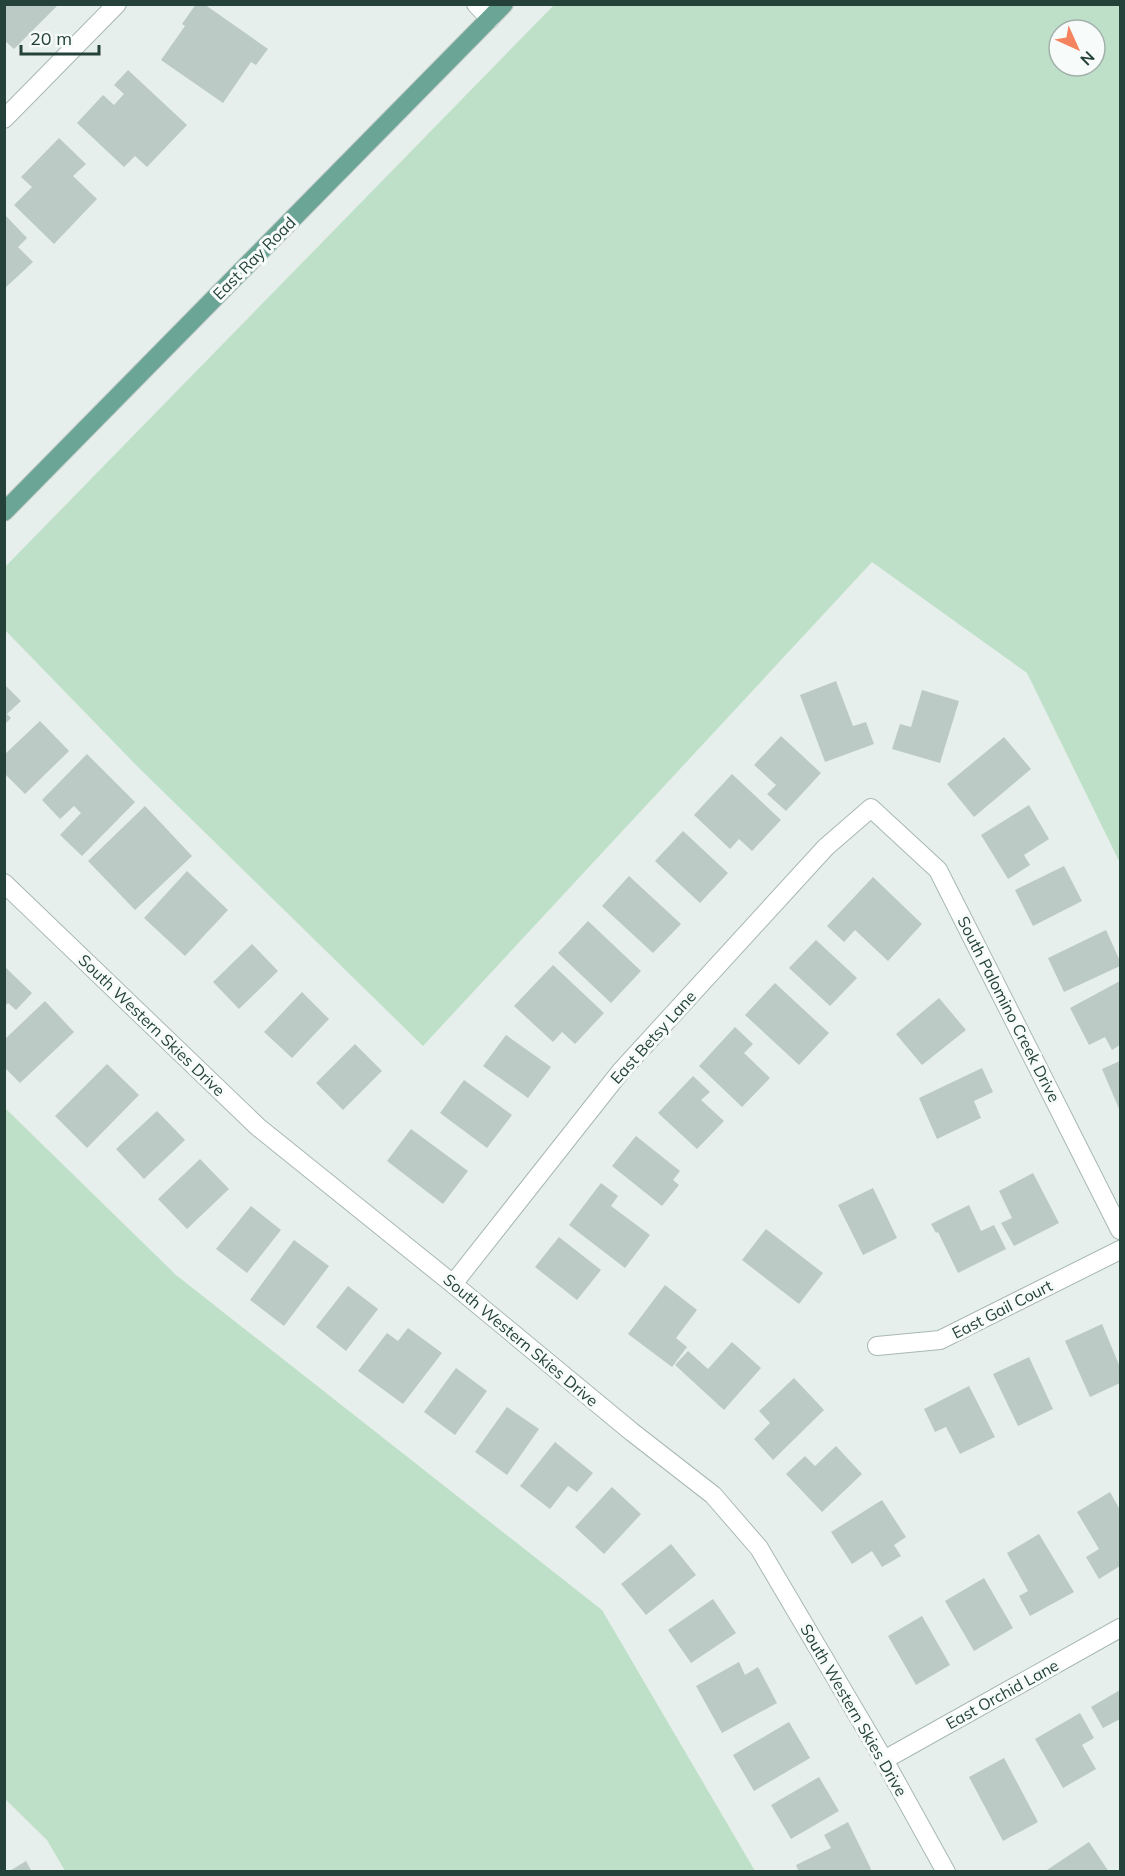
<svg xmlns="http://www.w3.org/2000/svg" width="1125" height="1876" viewBox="0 0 1125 1876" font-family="Mulish,sans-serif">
<rect width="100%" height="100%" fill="#e6efeb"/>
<g fill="#bfe0c8" fill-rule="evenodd">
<path d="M554 5H1120V863L1027 673 872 562 423 1046 137 766 5 630V567ZM1059 30H1095V66H1059Z"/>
<path d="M4 1107 176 1275 602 1610 755 1871H65L47 1840 5 1799Z"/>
</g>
<g fill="#bbcac4">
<path d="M4 4H59L14 49 4 40Z"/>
<path d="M196 4H204L268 49 256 65 251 62 223 103 161 60 185 26 182 24Z"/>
<path d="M128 70 187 125 147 167 135 156 124 167 77 123 103 95 114 105 124 94 114 85Z"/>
<path d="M59 138 86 164 73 176 97 199 54 244 14 205 32 187 21 177Z"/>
<path d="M6 216 27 238 18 247 33 262 4 289Z"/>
<path d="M836 681 853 726 866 722 874 744 825 762 800 695Z"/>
<path d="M4 684 21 701 7 714 11 718 4 725Z"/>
<path d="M922 690 959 701 940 763 892 749 900 724 911 727Z"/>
<path d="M40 721 69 751 25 794 4 773V755Z"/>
<path d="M781 736 821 773 786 811 767 794 776 785 754 765Z"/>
<path d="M1004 737 1031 769 974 817 947 784Z"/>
<path d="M87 754 135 802 82 856 60 835 81 813 74 806 60 819 42 800Z"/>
<path d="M732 774 781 820 752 851 739 839 730 849 694 815Z"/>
<path d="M1029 805 1049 839 1024 855 1030 865 1008 879 981 835Z"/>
<path d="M145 806 192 856 135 910 88 861Z"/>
<path d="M683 831 728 873 700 903 655 861Z"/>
<path d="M1064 866 1082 901 1033 926 1015 890Z"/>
<path d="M187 871 228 910 185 956 144 918Z"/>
<path d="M629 876 681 924 653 953 602 906Z"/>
<path d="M873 877 922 924 888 961 855 930 844 942 827 926Z"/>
<path d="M588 921 641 971 611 1003 558 953Z"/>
<path d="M1106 930 1120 961V966L1064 992 1048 958Z"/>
<path d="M816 940 857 978 830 1006 789 968Z"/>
<path d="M252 944 278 971 239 1009 213 982Z"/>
<path d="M553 965 604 1013 575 1044 562 1032 553 1042 514 1006Z"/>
<path d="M4 966 32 993 16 1010 8 1003 4 1007Z"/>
<path d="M1120 981V1045L1112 1050 1105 1037 1089 1045 1070 1008Z"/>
<path d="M775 983 829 1033 799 1065 745 1015Z"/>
<path d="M302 992 329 1019 292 1058 264 1032Z"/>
<path d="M939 998 966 1030 922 1065 896 1034Z"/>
<path d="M45 1001 74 1032 20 1083 4 1067V1040Z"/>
<path d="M735 1027 753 1044 744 1053 770 1078 742 1107 699 1066Z"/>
<path d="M506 1035 551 1067 528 1098 483 1066Z"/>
<path d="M355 1044 382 1071 343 1110 316 1083Z"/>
<path d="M1120 1061V1111L1102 1069Z"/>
<path d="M107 1064 139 1095 87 1148 55 1116Z"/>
<path d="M982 1068 993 1092 974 1101 981 1118 937 1139 919 1098Z"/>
<path d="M693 1076 710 1092 701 1100 724 1121 697 1149 658 1113Z"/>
<path d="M464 1080 512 1115 487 1148 440 1113Z"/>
<path d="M157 1111 185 1140 144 1179 116 1149Z"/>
<path d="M411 1129 468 1171 443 1204 387 1161Z"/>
<path d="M636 1136 680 1171 673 1180 679 1185 662 1206 612 1166Z"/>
<path d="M200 1159 229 1189 187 1229 158 1199Z"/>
<path d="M1033 1173 1059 1223 1014 1246 1001 1223 1012 1218 999 1191Z"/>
<path d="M601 1183 618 1196 611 1206 650 1235 625 1268 569 1225Z"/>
<path d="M873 1188 897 1238 863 1255 838 1205Z"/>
<path d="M969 1205 981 1231 994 1225 1006 1249 958 1273 938 1232 936 1233 931 1224Z"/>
<path d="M251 1206 281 1230 247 1273 216 1249Z"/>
<path d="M766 1229 823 1273 799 1304 742 1260Z"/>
<path d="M559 1237 601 1270 577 1300 535 1267Z"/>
<path d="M294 1240 329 1266 284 1326 250 1300Z"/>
<path d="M665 1285 697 1310 676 1338 687 1347 672 1367 628 1334Z"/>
<path d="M348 1286 378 1309 346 1351 316 1327Z"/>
<path d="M1102 1324 1120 1367V1383L1090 1397 1065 1341Z"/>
<path d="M408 1328 442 1353 403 1404 358 1371 387 1333 398 1341Z"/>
<path d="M732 1342 761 1368 724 1410 675 1365 688 1351 708 1369Z"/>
<path d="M1029 1357 1053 1409 1018 1426 993 1374Z"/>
<path d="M456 1368 487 1391 455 1435 424 1412Z"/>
<path d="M794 1378 824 1410 773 1460 754 1439 770 1423 759 1411Z"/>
<path d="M969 1386 995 1437 960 1454 946 1427 935 1432 924 1409Z"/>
<path d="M507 1407 539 1429 507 1475 475 1452Z"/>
<path d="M555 1442 593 1473 577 1492 568 1486 550 1509 520 1486Z"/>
<path d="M836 1446 862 1474 822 1512 786 1474 805 1456 815 1466Z"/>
<path d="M612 1487 641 1514 604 1554 575 1527Z"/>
<path d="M1110 1492 1120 1510V1566L1099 1579 1086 1557 1099 1549 1077 1512Z"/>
<path d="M882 1500 906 1537 894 1545 901 1556 882 1567 872 1551 852 1564 831 1532Z"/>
<path d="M1039 1534 1074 1592 1030 1616 1019 1596 1028 1591 1007 1553Z"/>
<path d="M671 1544 696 1575 646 1615 621 1584Z"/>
<path d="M984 1578 1013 1628 974 1651 945 1601Z"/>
<path d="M713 1599 736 1633 691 1663 668 1630Z"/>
<path d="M922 1616 950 1665 916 1685 888 1636Z"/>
<path d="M739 1662 745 1675 758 1667 777 1703 722 1733 696 1686Z"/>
<path d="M1120 1690V1719L1103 1728 1091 1707Z"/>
<path d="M1080 1713 1094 1738 1082 1745 1096 1769 1063 1788 1035 1739Z"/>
<path d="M789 1722 810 1758 754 1791 733 1755Z"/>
<path d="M1004 1758 1038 1822 1003 1841 969 1777Z"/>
<path d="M819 1777 839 1811 791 1839 771 1805Z"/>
<path d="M848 1822 871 1869 866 1872H799L796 1865 831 1848 824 1835Z"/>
<path d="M1089 1842 1109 1872H1044Z"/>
<path d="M26 1861 32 1872H8Z"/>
</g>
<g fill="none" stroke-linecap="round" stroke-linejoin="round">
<g stroke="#a8b8b2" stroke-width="20">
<g id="street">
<path d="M476 4 490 19"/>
<path d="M4 119 117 4"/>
<path d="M4 883 258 1127 453 1284 632 1432 713 1495 759 1548 884 1760 946 1872"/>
<path d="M453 1284 621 1071 826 847 871 808 938 870 1120 1230"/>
<path d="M877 1346 940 1340 1120 1250"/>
<path d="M884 1760 1120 1628"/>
</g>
</g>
<g stroke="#c2cac8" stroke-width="20">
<path id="primary" d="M4 512 504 4"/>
</g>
<use href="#street" stroke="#fff" stroke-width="18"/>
<use href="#primary" stroke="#6aa596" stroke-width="18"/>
</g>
<g text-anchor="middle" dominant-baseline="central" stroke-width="6" stroke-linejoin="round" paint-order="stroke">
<g font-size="16" fill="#24423a" stroke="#f7fbf9">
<text transform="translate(254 258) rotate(-45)">East Ray Road</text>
<text transform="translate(1009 1009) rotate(63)">South Palomino Creek Drive</text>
<text transform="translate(152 1025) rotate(44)">South Western Skies Drive</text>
<text transform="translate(653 1037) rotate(-48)">East Betsy Lane</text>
<text transform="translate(1002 1309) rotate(-27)">East Gail Court</text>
<text transform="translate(521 1340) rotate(40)">South Western Skies Drive</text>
<text transform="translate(1002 1694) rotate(-29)">East Orchid Lane</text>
<text transform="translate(854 1710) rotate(60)">South Western Skies Drive</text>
</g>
</g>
<rect width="1125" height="1876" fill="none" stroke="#24423a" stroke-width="12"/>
<g transform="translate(1077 48) rotate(135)"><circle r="28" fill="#f7fbf9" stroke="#a3b1ad" stroke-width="1.5"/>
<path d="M0-4.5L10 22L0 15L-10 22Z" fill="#f4845f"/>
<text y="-9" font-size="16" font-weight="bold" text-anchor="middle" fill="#24423a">N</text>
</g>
<path d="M21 45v9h78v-9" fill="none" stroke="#24423a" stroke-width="3"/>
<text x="30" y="45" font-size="18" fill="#24423a" stroke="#f7fbf9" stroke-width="4.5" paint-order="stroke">20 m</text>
</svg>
